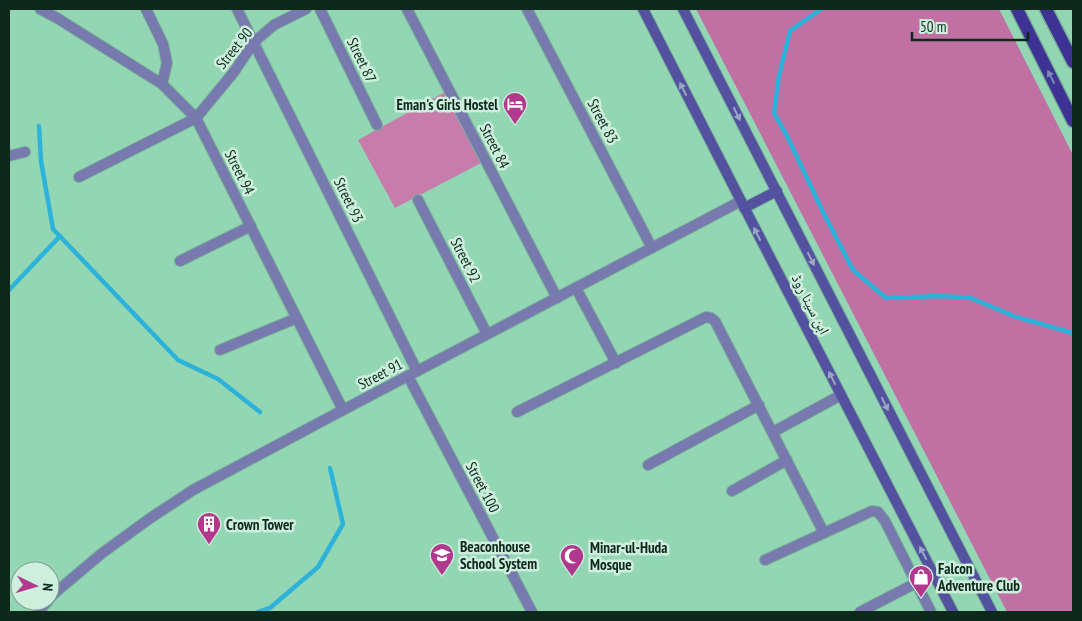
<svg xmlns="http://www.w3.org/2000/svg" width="1082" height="621" viewBox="0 0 1082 621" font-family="'PT Sans Narrow','Noto Naskh Arabic',sans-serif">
<rect width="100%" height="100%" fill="#93d6b4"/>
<path fill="#c87cac" d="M447 91 483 162 395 208 358 140Z"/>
<path fill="#c170a4" d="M696 9H999L1073 155V612H1007Z"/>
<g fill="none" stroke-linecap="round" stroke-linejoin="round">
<g stroke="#2db3d9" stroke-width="4.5">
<path d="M821 9 790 31 779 76 774 113 787 136 823 212 853 270 886 298 942 296 971 298 1016 317 1073 333"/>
<path d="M39 126 41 161 53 229 178 360 218 379 260 412"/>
<path d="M9 290 60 236"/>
<path d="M258 612 270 608 318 567 343 524 330 468"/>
</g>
<g stroke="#78b396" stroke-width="12">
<g id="street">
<path d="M40 9 57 18 162 84 196 118 343 410"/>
<path d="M146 9 163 44 167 63 162 84"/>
<path d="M237 9 417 371"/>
<path d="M320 9 377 125"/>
<path d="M407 9 557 298"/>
<path d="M527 9 652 248"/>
<path d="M9 156 25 152"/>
<path d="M79 177 196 118 234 72 254 42 274 25 306 9"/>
<path d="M418 200 487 334"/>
<path d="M180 261 251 226"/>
<path d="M576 288 616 363"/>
<path d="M220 350 297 318"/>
<path d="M408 376 532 612"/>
<path d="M517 412 706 317 711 318 715 321 824 533"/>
<path d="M773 432 841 395"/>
<path d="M648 465 759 405"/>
<path d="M732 491 787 460"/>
<path d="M765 560 872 511 878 512 885 521 931 612"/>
<path d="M50 598 56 592 101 554 149 519 193 490 343 410 741 201"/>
<path d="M38 612 48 601"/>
<path d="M860 612 916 583"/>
</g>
</g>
<g stroke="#78b396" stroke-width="12">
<g id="secondary">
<path d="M643 9 741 201 953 612"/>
<path d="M683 9 992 612"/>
<path d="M744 208 777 191"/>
</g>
</g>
<g stroke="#78b396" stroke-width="15">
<g id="primary">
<path d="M1017 9 1073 121"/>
<path d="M1046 9 1073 62"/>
</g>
</g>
<use href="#street" stroke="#7779af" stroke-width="10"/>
<use href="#secondary" stroke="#5452a0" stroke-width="10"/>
<use href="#primary" stroke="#3e3295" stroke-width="12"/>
</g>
<defs><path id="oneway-solid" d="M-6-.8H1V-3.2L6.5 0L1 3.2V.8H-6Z" transform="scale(1.25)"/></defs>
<use fill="#7f87b5" href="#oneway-solid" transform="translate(1051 77) rotate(-117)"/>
<g fill="#97a8c2">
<use href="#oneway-solid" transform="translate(683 89) rotate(-117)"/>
<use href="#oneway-solid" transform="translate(737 114) rotate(63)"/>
<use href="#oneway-solid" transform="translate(757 234) rotate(-117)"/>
<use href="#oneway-solid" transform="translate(811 259) rotate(63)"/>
<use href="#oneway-solid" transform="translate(832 378) rotate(-117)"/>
<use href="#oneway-solid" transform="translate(885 404) rotate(63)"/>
<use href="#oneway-solid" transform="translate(923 553) rotate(-117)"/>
</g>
<defs>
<g id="hotel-pin" transform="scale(1.25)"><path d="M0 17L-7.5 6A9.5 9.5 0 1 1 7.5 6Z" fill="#b1388d" stroke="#ceefdd"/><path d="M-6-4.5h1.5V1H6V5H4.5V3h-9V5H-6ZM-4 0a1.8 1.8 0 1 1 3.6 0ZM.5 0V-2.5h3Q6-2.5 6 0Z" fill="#fff"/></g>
<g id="building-pin" transform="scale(1.25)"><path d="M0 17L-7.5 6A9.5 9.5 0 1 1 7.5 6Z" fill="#b1388d" stroke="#ceefdd"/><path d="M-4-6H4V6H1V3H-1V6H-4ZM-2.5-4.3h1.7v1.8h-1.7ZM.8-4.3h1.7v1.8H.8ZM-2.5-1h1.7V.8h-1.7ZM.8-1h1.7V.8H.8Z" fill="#fff"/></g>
<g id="school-pin" transform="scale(1.25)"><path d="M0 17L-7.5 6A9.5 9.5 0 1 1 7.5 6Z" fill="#b1388d" stroke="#ceefdd"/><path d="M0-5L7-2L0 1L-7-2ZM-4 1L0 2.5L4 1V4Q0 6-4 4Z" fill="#fff"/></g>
<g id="mosque-pin" transform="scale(1.25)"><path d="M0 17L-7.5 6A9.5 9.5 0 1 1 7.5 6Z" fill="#b1388d" stroke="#ceefdd"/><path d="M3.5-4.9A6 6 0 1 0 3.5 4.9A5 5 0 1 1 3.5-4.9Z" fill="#fff"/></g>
<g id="shop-pin" transform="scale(1.25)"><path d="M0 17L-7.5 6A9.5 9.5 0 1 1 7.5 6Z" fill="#b1388d" stroke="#ceefdd"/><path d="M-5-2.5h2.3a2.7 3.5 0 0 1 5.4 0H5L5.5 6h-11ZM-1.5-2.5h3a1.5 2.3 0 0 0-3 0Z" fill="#fff"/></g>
</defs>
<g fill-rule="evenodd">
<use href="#hotel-pin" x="515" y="104"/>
<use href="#building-pin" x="209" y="524"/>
<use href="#school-pin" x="442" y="555"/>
<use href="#mosque-pin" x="572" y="556"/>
<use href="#shop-pin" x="921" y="577"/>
</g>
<g text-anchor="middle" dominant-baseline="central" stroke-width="5" stroke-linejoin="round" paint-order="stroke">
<g font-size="15" fill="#0d291c" stroke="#ceefdd">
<text transform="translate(234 48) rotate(-51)">Street 90</text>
<text transform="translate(362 60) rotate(64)">Street 87</text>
<text transform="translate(603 121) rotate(62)">Street 83</text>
<text transform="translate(495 146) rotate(63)">Street 84</text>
<text transform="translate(240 172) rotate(63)">Street 94</text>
<text transform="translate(349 200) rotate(64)">Street 93</text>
<text transform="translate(466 260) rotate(63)">Street 92</text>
<text transform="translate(811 304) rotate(63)">ابن سینا روڈ</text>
<text transform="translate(380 374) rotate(-28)">Street 91</text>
<text transform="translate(483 487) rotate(62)">Street 100</text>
</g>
<g font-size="15" font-weight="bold" fill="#0d291c" stroke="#ceefdd" text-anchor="start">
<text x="498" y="104" text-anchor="end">Eman's Girls Hostel</text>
<text x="226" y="524">Crown Tower</text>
<text x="460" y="546">Beaconhouse<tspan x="460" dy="17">School System</tspan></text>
<text x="590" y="547">Minar-ul-Huda<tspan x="590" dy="17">Mosque</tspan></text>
<text x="938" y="568">Falcon<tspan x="938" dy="17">Adventure Club</tspan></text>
</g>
</g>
<rect width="1082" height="621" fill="none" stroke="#0d291c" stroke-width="20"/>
<g transform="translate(35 586) rotate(95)"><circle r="24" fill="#ceefdd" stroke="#81a090"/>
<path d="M0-4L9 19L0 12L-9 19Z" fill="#b1388d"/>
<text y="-8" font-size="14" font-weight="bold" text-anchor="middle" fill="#0d291c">N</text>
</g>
<path d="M912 32v8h116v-8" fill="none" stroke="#0d291c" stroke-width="2.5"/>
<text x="920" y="32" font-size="15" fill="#0d291c" stroke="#ceefdd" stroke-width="4" paint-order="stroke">50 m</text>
</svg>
